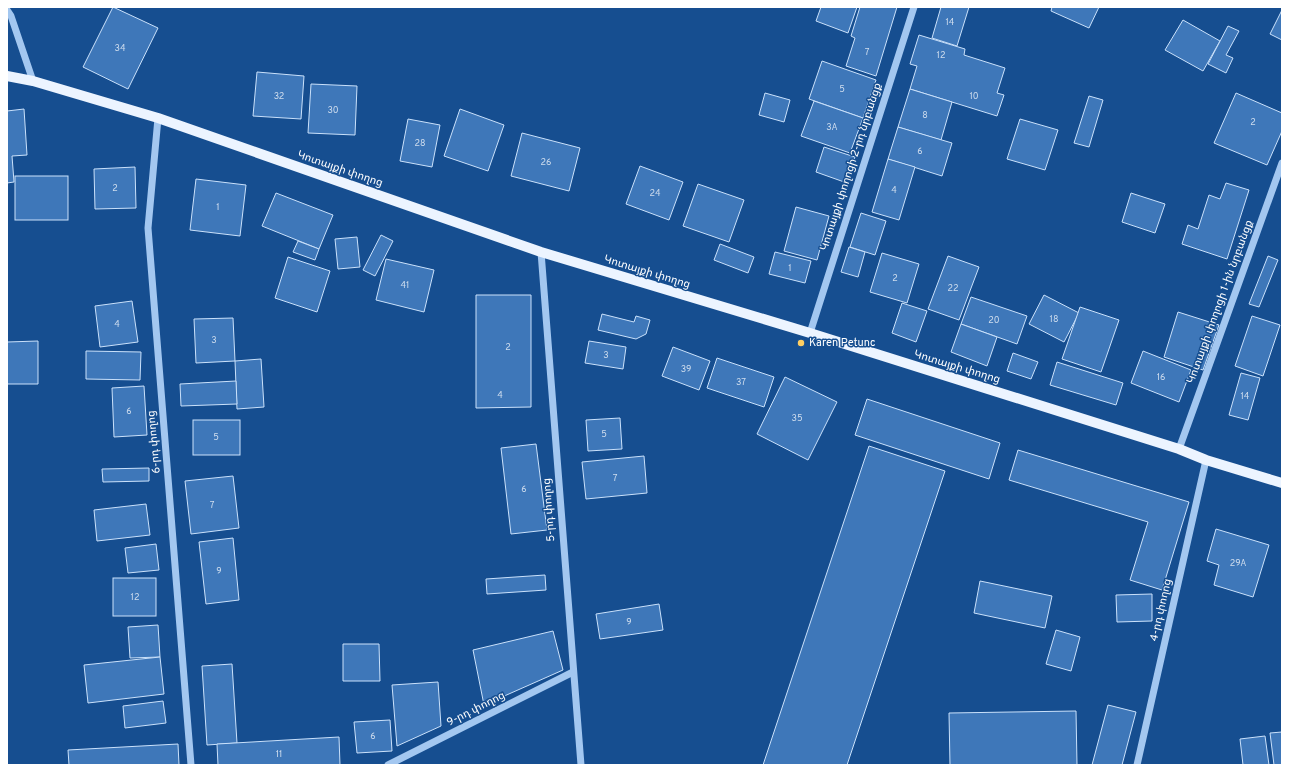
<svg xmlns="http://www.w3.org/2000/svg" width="1289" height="772" viewBox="0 0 1289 772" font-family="Overpass,'Noto Sans Armenian',sans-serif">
<rect width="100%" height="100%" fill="#164e90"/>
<g fill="#3e77b9" stroke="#cae1fb">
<path d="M113 7 158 28 128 89 83 67Z"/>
<path d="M821 7H857L848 33 816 21Z"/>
<path d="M860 7H897L876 76 846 66 855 38 851 36Z"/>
<path d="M941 7H969L957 46 932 38Z"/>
<path d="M1052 7H1099L1089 28 1051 11Z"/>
<path d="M1282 10V40L1270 34Z"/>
<path d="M1183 20 1220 41 1203 71 1165 50Z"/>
<path d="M1228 26 1239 31 1226 55 1233 58 1226 73 1208 64Z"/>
<path d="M919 35 965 49 964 55 1005 68 997 93 1004 95 997 116 910 89 917 66 910 64Z"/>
<path d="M822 61 876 80 863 118 809 99Z"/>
<path d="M257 72 304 76 301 119 253 116Z"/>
<path d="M311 84 357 86 355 135 308 133Z"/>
<path d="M910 89 952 102 941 140 898 127Z"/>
<path d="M765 93 790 100 784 122 759 115Z"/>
<path d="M1236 93 1282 113V131L1267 165 1214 143Z"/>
<path d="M1089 96 1103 100 1089 147 1074 143Z"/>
<path d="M814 101 863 118 850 153 801 136Z"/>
<path d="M24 109 27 155 12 156 14 182 7 183V111Z"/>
<path d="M460 109 504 125 488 171 444 156Z"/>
<path d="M408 119 440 125 432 167 400 161Z"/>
<path d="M1020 119 1058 130 1045 170 1007 159Z"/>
<path d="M898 127 952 143 942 176 888 159Z"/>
<path d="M522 133 580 148 569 191 511 176Z"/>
<path d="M824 147 855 157 847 183 816 172Z"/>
<path d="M888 159 915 167 899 220 872 212Z"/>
<path d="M640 166 683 182 669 220 626 204Z"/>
<path d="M135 167 136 208 95 209 94 169Z"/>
<rect x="15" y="176" width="53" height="44"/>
<path d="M196 179 246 185 240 236 190 230Z"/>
<path d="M1226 183 1249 190 1227 259 1182 244 1188 225 1198 229 1209 195 1220 199Z"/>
<path d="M698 184 744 200 729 242 683 226Z"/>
<path d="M276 193 333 215 319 249 262 226Z"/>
<path d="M1131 193 1165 204 1155 233 1122 222Z"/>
<path d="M796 207 829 216 817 260 784 251Z"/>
<path d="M861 213 886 221 875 255 850 247Z"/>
<path d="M381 235 393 241 375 276 363 270Z"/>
<path d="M357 237 360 267 338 269 335 239Z"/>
<path d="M298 241 319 249 315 260 293 252Z"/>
<path d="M720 244 754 257 748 273 714 260Z"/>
<path d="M849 247 865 252 858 277 841 272Z"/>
<path d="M775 252 811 261 805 283 769 274Z"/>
<path d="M882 253 919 264 907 303 870 292Z"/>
<path d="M948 256 979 267 959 320 928 309Z"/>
<path d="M1268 256 1278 260 1259 307 1249 304Z"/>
<path d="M288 257 330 271 317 312 275 298Z"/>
<path d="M386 259 434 270 424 312 376 300Z"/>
<path d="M476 295H531V407L476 408Z"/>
<path d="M1044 295 1079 313 1064 342 1029 324Z"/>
<path d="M971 297 1027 316 1017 344 961 324Z"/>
<path d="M132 301 138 342 100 347 95 306Z"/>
<path d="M902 303 927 311 916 342 892 333Z"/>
<path d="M1080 307 1119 320 1101 372 1062 359Z"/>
<path d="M1178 312 1219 325 1203 370 1164 357Z"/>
<path d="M602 314 634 322 636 316 650 320 646 334 636 339 598 330Z"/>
<path d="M1252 316 1280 325 1263 376 1235 366Z"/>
<path d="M233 318 235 361 196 363 194 319Z"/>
<path d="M961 324 997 337 987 366 951 352Z"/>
<path d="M38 341V384H7V342Z"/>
<path d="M589 341 626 347 623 369 585 363Z"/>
<path d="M673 347 710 361 699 390 662 376Z"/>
<path d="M86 351 141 352 140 380 86 379Z"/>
<path d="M1143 351 1191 370 1179 402 1131 383Z"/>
<path d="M1013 353 1038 362 1031 379 1007 371Z"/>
<path d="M717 358 774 377 764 407 707 388Z"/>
<path d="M261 359 264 407 237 409 235 361Z"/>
<path d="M1057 362 1123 383 1116 405 1050 385Z"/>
<path d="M1241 373 1260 378 1248 420 1229 415Z"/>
<path d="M785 377 837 402 808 460 757 434Z"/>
<path d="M236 381 237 404 181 406 180 384Z"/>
<path d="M144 386 147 435 114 437 112 388Z"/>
<path d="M867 399 1000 443 989 479 855 435Z"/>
<path d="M620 418 622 449 588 451 586 420Z"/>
<rect x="193" y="420" width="47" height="35"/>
<path d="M536 444 547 530 511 534 501 448Z"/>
<path d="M869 446 945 471 847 765H763Z"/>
<path d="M1018 450 1189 502 1162 590 1130 580 1148 522 1009 480Z"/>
<path d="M644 456 647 493 586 499 582 462Z"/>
<path d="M149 468V481L103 482 102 469Z"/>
<path d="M233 476 239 528 191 534 185 481Z"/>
<path d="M146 504 150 535 97 541 94 510Z"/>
<path d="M1216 529 1269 545 1253 597 1214 585 1219 565 1207 561Z"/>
<path d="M233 538 239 600 206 604 199 542Z"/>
<path d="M156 544 159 570 128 573 125 548Z"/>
<path d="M545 575 546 590 487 594 486 579Z"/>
<rect x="113" y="578" width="43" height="38"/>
<path d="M980 581 1052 596 1045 628 974 613Z"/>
<path d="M1152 594V621L1117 622 1116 595Z"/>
<path d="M659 604 663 630 600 639 596 614Z"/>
<path d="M158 625 160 657 130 658 128 627Z"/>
<path d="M1056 630 1080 637 1071 671 1046 664Z"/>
<path d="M553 631 563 670 484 705 473 650Z"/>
<path d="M343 644H379L380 681H343Z"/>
<path d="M160 657 164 694 88 703 84 665Z"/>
<path d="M232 664 237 743 207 745 202 666Z"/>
<path d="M438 682 441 726 397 746 392 685Z"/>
<path d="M163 701 166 723 125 728 123 706Z"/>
<path d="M1108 705 1136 712 1122 765H1092Z"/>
<path d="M1076 711 1077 765H950L949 713Z"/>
<path d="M390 720 392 751 357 753 354 722Z"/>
<path d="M1282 732V765H1274L1270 733Z"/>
<path d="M1265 736 1269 765H1243L1240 739Z"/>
<path d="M339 737 340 765H218L217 744Z"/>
<path d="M178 744 179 765H69L68 750Z"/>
</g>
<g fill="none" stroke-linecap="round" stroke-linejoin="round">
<g stroke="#a3c7f0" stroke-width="7">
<path d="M7 10 11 16 33 81"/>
<path d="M158 118 148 228 191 765"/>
<path d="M541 252 581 765"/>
<path d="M810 333 914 7"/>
<path d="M1179 449 1282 163"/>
<path d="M388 765 573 672"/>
<path d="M1137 765 1206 460"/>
</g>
<path stroke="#ecf4ff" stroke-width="10" d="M7 76 33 81 158 118 541 252 810 333 1179 449 1206 460 1282 483"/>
</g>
<circle fill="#ffcf62" stroke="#164e90" stroke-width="1.5" cx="801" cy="343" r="4"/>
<g text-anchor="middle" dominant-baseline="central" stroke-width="3" stroke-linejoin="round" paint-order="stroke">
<g font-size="9" fill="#cfddee">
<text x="950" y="22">14</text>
<text x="120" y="48">34</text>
<text x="867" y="52">7</text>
<text x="941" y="55">12</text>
<text x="842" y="89">5</text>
<text x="279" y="96">32</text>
<text x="974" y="96">10</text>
<text x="333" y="110">30</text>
<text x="925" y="115">8</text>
<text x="1253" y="122">2</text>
<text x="832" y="127">3A</text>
<text x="420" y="143">28</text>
<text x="920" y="151">6</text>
<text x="546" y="162">26</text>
<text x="115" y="188">2</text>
<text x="894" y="190">4</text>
<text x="655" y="193">24</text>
<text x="218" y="207">1</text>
<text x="790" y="268">1</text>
<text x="895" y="278">2</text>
<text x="405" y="285">41</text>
<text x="953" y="288">22</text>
<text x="1054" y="319">18</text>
<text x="994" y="320">20</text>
<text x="117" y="324">4</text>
<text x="214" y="340">3</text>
<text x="508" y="347">2</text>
<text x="606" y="355">3</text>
<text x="686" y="369">39</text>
<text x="1161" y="377">16</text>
<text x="741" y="382">37</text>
<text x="500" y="395">4</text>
<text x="1245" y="396">14</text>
<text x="129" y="411">6</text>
<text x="797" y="418">35</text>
<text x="604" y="434">5</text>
<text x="216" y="437">5</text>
<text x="615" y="478">7</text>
<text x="524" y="489">6</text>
<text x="212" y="505">7</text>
<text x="1238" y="563">29А</text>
<text x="219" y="571">9</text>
<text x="135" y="597">12</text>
<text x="629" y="622">9</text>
<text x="373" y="736">6</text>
<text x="279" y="754">11</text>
</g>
<g font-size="11" fill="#fff" stroke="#164e90">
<text transform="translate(851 167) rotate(-72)">Կոտայքի փողոցի 2-րդ նրբանցք</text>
<text transform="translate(340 169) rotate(19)">Կոտայքի փողոց</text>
<text transform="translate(647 272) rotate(17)">Կոտայքի փողոց</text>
<text transform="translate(1220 302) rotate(-70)">Կոտայքի փողոցի 1-ին նրբանցք</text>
<text transform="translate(957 367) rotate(17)">Կոտայքի փողոց</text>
<text transform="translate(154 442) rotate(-95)">6-րդ փողոց</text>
<text transform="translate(549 510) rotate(-94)">5-րդ փողոց</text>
<text transform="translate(1161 610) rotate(-77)">4-րդ փողոց</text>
<text transform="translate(476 709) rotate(-27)">9-րդ փողոց</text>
</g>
<g font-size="11" fill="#fff" stroke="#164e90" text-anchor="start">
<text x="809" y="343">Karen Petunc</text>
</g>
</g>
<rect width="1289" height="772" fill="none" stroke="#ffffff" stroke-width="16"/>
</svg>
